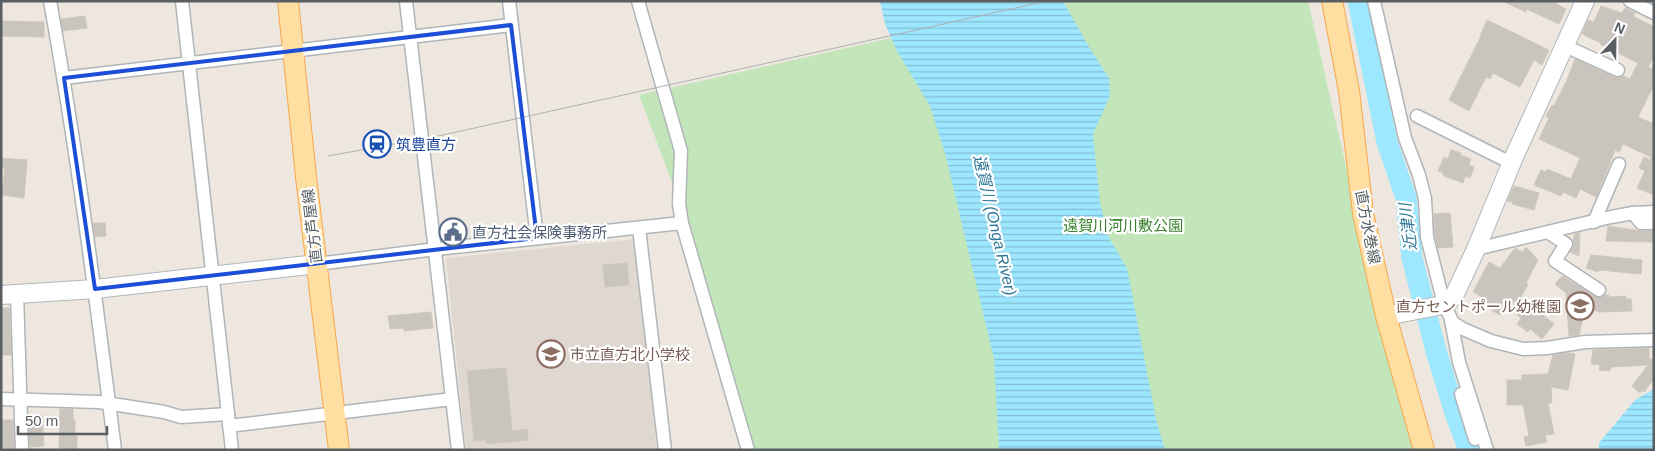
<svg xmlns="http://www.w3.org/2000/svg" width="1655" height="451" viewBox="0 0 1655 451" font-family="Arial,'Noto Sans JP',sans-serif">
<defs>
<pattern id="water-rules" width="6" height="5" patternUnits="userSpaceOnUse" patternTransform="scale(1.25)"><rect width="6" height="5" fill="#9de7ff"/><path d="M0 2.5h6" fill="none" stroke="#83bed2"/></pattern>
</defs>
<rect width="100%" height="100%" fill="#ede7df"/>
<path fill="#dfd8d0" d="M635 239 657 450H466L446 258Z"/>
<path fill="#c2e6ba" d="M1054 1H1308L1381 319 1418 450H754L692 235 639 95Z"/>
<g fill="url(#water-rules)">
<path d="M880 1H1063L1089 47 1109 78 1110 96 1093 134 1100 202 1108 236 1127 268 1156 419 1165 450H999L994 359 945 153 930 106 898 53 885 24Z"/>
<path d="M1654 389V450H1599V443L1635 400Z"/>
</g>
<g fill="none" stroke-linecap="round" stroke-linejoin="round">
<path stroke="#9de7ff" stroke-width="21" d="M1358 1 1387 142 1406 198 1412 258 1436 351 1455 413 1469 450"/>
</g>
<g fill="#c9c4be" stroke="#d1c7bd">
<path d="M1502 1H1551L1566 9 1559 24 1527 9 1526 12Z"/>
<path d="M1601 6 1622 13 1625 8 1635 13 1633 16 1654 27V56L1648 67 1654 70V85L1638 117 1654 124V195L1637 188 1645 171 1639 168 1644 157 1650 160 1651 157 1623 144 1619 152 1615 150 1596 197 1580 189 1576 198 1563 192 1561 196 1534 185 1541 170 1546 172 1547 169 1571 179 1580 158 1539 139 1549 118 1546 116 1552 105 1554 106 1567 80 1575 59 1615 77 1619 78 1623 76 1630 79 1638 63 1600 44 1601 43 1582 34 1588 20 1594 22Z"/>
<path d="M85 16 87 28 63 31 61 19Z"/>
<path d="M1487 20 1549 50 1542 65 1534 60 1520 87 1493 73 1490 79 1486 77 1469 111 1449 100 1481 36H1480Z"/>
<path d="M1 21 44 22V37L1 36Z"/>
<path d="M1451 150 1461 153 1460 155 1471 159 1469 165 1474 167 1470 178 1465 176 1463 183 1444 176 1442 172 1438 171 1444 157 1448 159Z"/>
<path d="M1 158 27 160 24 198 2 195 5 168H1Z"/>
<path d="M1514 186 1539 193 1534 210 1512 204 1513 202 1507 201Z"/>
<path d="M1450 213 1453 247 1438 248 1435 236 1434 214Z"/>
<path d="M93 223H105L106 236 95 237Z"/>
<path d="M1608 226 1641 231H1654V242L1606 241Z"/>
<path d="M1580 233 1579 256 1570 252 1574 245 1573 240 1575 234Z"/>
<path d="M1526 247 1538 260 1526 283 1528 284 1521 297 1554 324 1542 339 1530 329 1528 332 1517 324 1521 318 1505 306 1500 315 1491 310 1492 307 1482 301 1484 298 1473 292 1489 262 1500 268 1515 248 1522 252Z"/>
<path d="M1591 255 1642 260 1641 274 1599 270 1598 272 1586 268Z"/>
<path d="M627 263 629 285 605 287 603 265Z"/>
<path d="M1562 276 1598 298 1606 295H1609V297L1626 296V299H1631L1632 311 1598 312V311L1585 309 1579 335 1569 336 1566 293 1555 284Z"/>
<path d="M1 308H9L11 355H1Z"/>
<path d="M431 312 433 328 404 331V328L390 329 388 316Z"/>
<path d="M1649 348V358L1652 360 1654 358V379L1644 392 1642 390 1640 393 1632 386 1648 365 1611 367 1610 371 1599 370 1600 365 1591 364 1593 350Z"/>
<path d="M1569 353 1575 354 1568 390 1551 387 1552 403H1548L1554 434 1545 435 1547 442 1526 446 1524 437 1529 436 1523 405H1507V380H1522V375L1548 374 1553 355Z"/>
<path d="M506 368 512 431 527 429 528 440 487 444 486 440 474 441 467 371Z"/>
<path d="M60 409H73V420H75V436H77V449L59 448Z"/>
<path d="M42 415 44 446 30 447 29 416Z"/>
<path d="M2 420H13L14 448H1Z"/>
</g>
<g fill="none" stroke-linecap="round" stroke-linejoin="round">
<g stroke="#b0b5b8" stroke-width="15">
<g id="street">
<path d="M50 1C77 150 96 300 115 450"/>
<path d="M182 1 232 450"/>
<path d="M406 1 458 450"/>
<path d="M509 1 537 238"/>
<path d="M638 1 681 151 679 204 682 223 748 450"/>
<path d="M1374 1 1405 138 1419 175 1425 199 1427 237 1444 304 1453 323 1463 329 1491 341 1523 349 1547 348 1585 342 1654 340"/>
<path d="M1630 1 1654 13"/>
<path d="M1565 46 1618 70"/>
<path d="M64 78 511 25"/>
<path d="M1417 116 1511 163"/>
<path d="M1633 213 1641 223H1654"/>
<path d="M1594 222 1619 164"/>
<path d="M639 228 665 450"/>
<path d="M1549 233 1566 244 1555 261 1599 290"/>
<path d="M1476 249 1611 217 1633 213 1654 212"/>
<path d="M317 264 436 249 682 223"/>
<path d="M17 294 22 450"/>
<path d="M1451 320 1459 362 1487 450"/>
<path d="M1461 394 1475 439"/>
<path d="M1 399 99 402 164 412 181 417 228 414"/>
<path d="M229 426 452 399"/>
</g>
</g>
<g stroke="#b1b7bb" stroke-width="20">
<g id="secondary">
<path d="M1 295 95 289 317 264"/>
<path d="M1386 316 1438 306 1448 302 1454 296 1476 249 1514 157 1585 1"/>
</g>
</g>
<g stroke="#f8a74c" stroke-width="22">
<g id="primary">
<path d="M288 1 306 177 339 450"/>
<path d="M1332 1 1349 91 1363 213 1386 316 1424 450"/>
</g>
</g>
<use href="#street" stroke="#fff" stroke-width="12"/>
<use href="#secondary" stroke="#fff" stroke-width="18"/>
<use href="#primary" stroke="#ffdea2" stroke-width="20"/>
<path stroke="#afb0b1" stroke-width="1" d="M328 156 443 135 1047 1"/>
</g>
<path fill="none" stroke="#1d4ed8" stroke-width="4" stroke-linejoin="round" d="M511 25 537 238 95 289 64 78Z"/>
<defs>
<g id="station-ring" transform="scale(1.4375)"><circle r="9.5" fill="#fff" stroke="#1a4fb4" stroke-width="1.5"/><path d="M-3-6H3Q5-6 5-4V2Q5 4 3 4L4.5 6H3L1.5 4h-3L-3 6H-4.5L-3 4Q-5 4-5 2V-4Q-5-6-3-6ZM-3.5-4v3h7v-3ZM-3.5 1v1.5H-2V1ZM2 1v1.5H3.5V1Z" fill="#1a4fb4"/></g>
<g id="civic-ring" transform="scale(1.4375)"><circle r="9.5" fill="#fff" stroke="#5c6f8a" stroke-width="1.5"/><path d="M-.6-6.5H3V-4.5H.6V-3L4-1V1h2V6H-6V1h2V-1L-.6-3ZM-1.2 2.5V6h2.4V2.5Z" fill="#5c6f8a"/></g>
<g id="school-ring" transform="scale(1.4375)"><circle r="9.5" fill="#fff" stroke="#8d6e63" stroke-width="1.5"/><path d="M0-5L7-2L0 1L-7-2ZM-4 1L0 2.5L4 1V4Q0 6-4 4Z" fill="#8d6e63"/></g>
</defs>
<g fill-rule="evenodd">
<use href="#station-ring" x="377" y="144"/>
<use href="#civic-ring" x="453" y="232"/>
<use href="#school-ring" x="1580" y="306"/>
<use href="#school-ring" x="551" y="354"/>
</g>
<g text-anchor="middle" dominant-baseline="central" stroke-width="4.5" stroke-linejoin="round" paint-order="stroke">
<g font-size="15" fill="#164399" stroke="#fff" text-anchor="start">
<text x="396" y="144">筑豊直方</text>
</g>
<g font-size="15" fill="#3b822e" stroke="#fff">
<text x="1123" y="225">遠賀川河川敷公園</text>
</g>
<g font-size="15" fill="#585e61" stroke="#fff">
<text transform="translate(312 226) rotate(-97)">直方芦屋線</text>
<text transform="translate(1368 227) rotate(79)">直方水巻線</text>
</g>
<g font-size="15" fill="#4e5e75" stroke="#fff" text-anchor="start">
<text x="472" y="232">直方社会保険事務所</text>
</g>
<g font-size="15" fill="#785e54" stroke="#fff" text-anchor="end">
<text x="1561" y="306">直方セントポール幼稚園</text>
<text x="570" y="354" text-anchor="start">市立直方北小学校</text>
</g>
<g font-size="16" font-style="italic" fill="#30789a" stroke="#fff">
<text transform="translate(995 225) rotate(77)">遠賀川 (Onga River)</text>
<text transform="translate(1408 227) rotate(-97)">近津川</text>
</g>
</g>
<rect width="1655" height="451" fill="none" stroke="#585e61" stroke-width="5"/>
<g transform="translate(1615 40) rotate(22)" stroke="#ffffff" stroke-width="4" paint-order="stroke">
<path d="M0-4L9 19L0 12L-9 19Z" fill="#585e61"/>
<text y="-8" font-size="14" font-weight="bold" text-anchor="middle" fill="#585e61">N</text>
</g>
<path d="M18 426v8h89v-8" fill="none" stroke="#585e61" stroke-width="2.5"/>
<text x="25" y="426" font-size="15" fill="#585e61" stroke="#ffffff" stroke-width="4" paint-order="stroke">50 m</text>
</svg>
